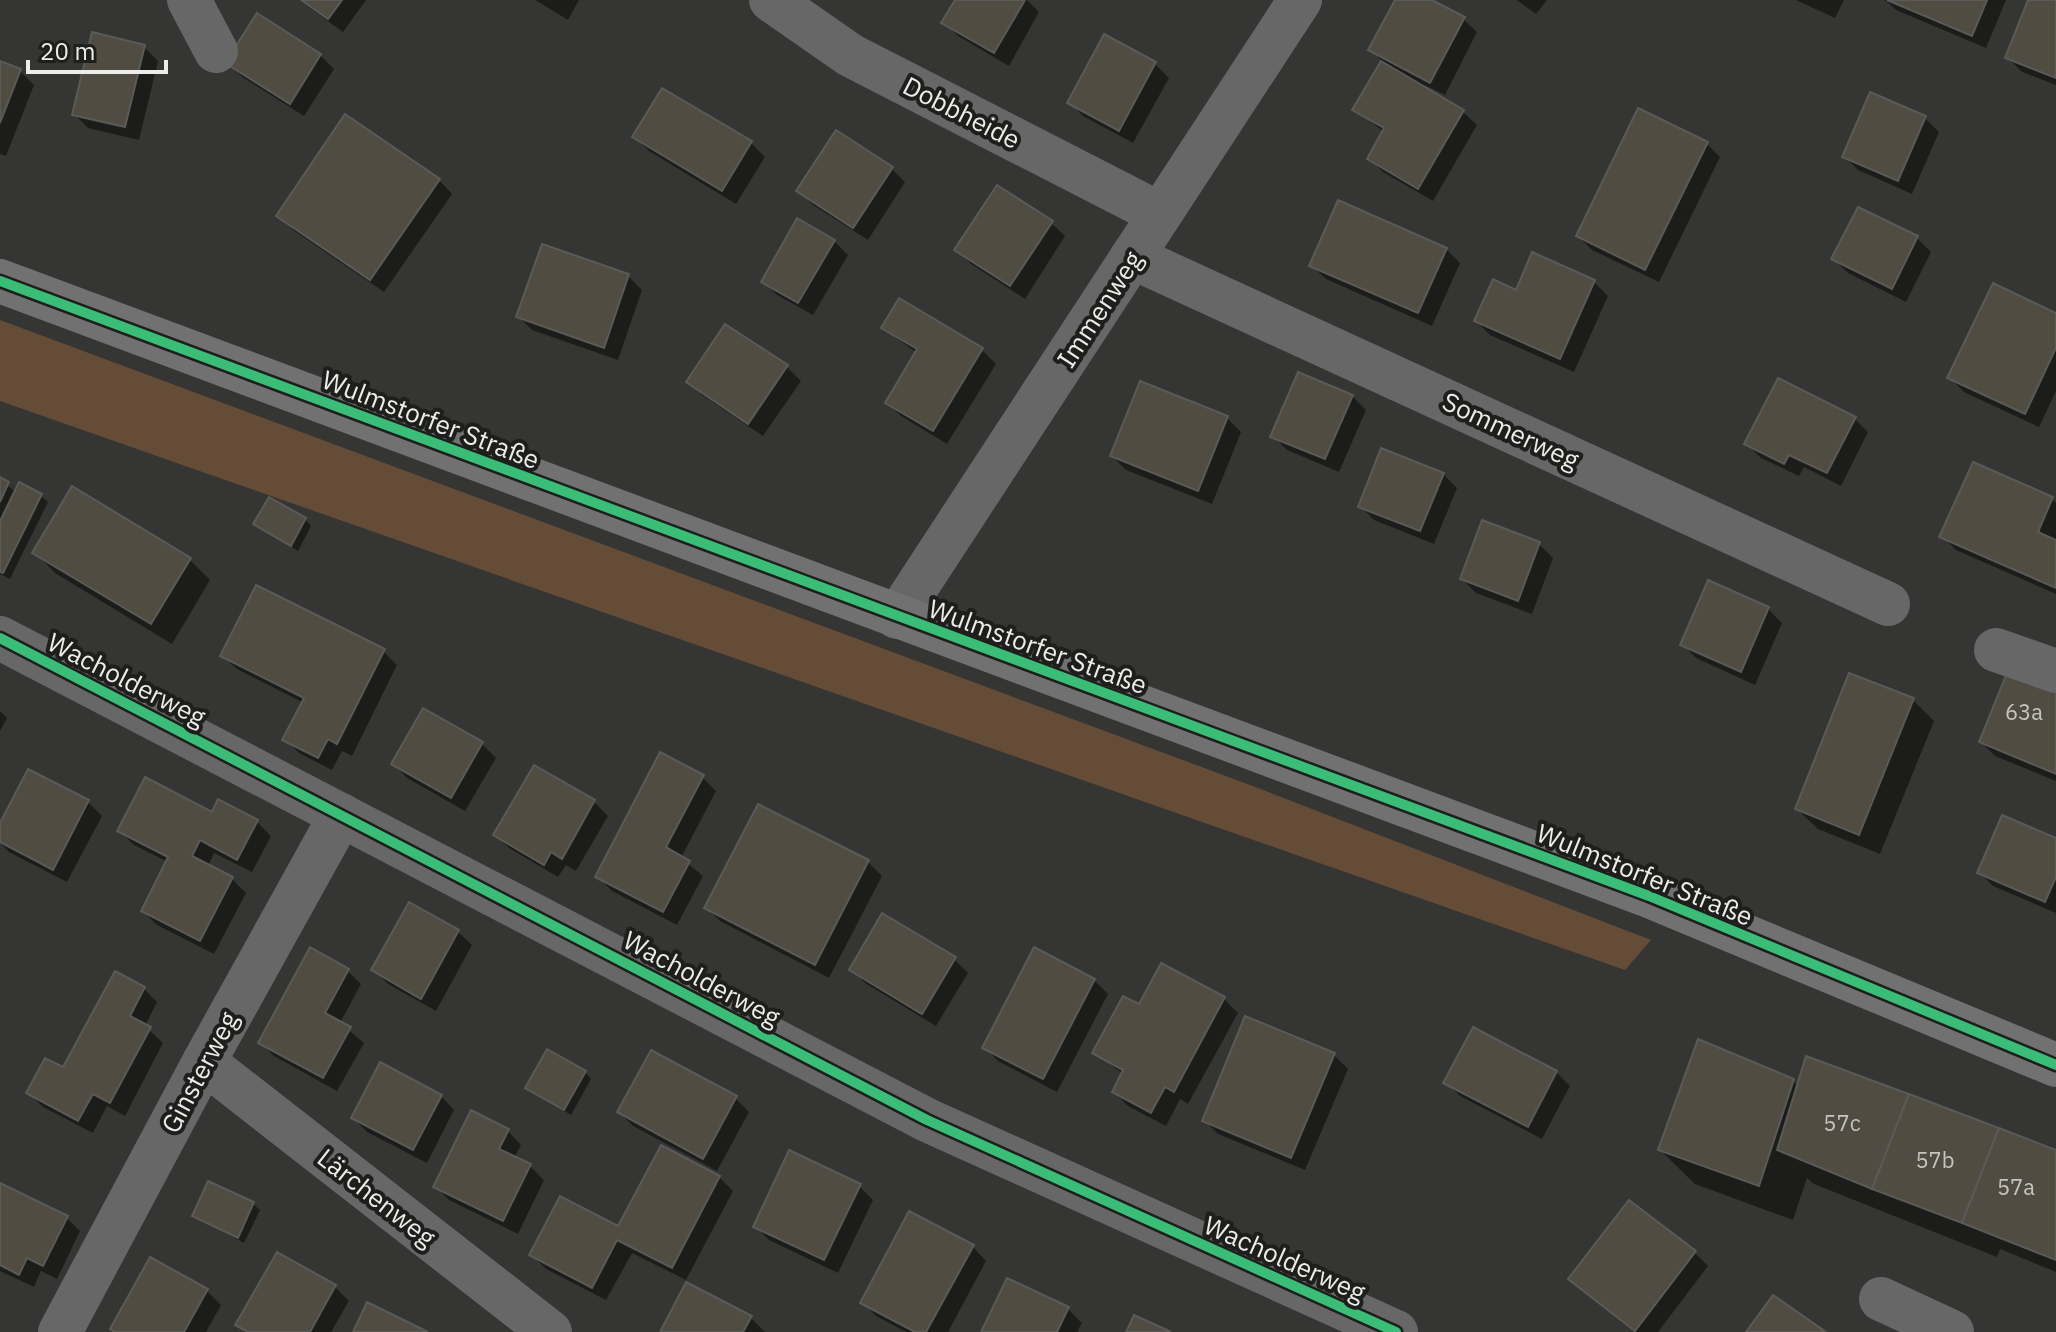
<svg xmlns="http://www.w3.org/2000/svg" width="2056" height="1332" viewBox="0 0 2056 1332" font-family="'IBM Plex Sans',sans-serif">
<rect width="100%" height="100%" fill="#353634"/>
<path fill="#654c36" d="M0 320 1258 788 1651 940 1625 970 0 401Z"/>
<g fill="#0007">
<path d="M299 0H366L343 32Z"/>
<path d="M535 0H579L568 20Z"/>
<path d="M957 0H1027L1039 12 1009 66 958 36 944 22Z"/>
<path d="M1397 0H1428L1463 19 1477 32 1445 95 1425 85 1424 88 1463 112 1477 125 1433 201 1383 172 1369 158 1384 132 1355 109 1383 62 1371 50Z"/>
<path d="M1517 0H1547L1536 14Z"/>
<path d="M1796 0H1844L1835 18Z"/>
<path d="M1885 0H2006L1986 48 1896 10Z"/>
<path d="M2031 0H2056V85L2022 72 2008 58Z"/>
<path d="M257 16 320 55 334 69 304 116 242 77 228 63Z"/>
<path d="M144 47 158 61 139 140 88 128 74 114Z"/>
<path d="M0 64 20 71 34 85 6 156 0 154Z"/>
<path d="M1155 64 1169 78 1133 143 1083 116 1070 102Z"/>
<path d="M1925 118 1939 132 1912 194 1858 170 1844 156Z"/>
<path d="M635 137 751 143 765 157 736 204 649 151Z"/>
<path d="M1706 143 1720 157 1659 282 1592 250 1578 236Z"/>
<path d="M891 168 905 182 868 240 813 205 799 191Z"/>
<path d="M439 180 452 194 384 292 293 230 279 216Z"/>
<path d="M1051 223 1065 236 1025 299 971 264 957 250Z"/>
<path d="M1917 238 1931 252 1906 302 1848 273 1834 259Z"/>
<path d="M834 241 848 255 813 315 777 295 763 281Z"/>
<path d="M1446 249 1460 263 1432 326 1326 279 1312 266Z"/>
<path d="M1533 255 1594 282 1608 296 1574 372 1490 335 1476 321 1517 292Z"/>
<path d="M628 276 642 290 618 360 532 330 518 316Z"/>
<path d="M900 301 982 350 996 364 947 444 901 416 887 402 917 353 883 328Z"/>
<path d="M2056 315V391L2039 427 1964 392 1950 378Z"/>
<path d="M726 326 787 367 801 381 763 436 702 395 688 382Z"/>
<path d="M1352 396 1366 410 1339 472 1287 450 1273 436Z"/>
<path d="M1227 418 1241 432 1212 504 1126 470 1112 456Z"/>
<path d="M1854 418 1868 432 1841 486 1804 467 1799 476 1761 458 1747 444Z"/>
<path d="M1443 474 1457 488 1434 544 1374 520 1360 506Z"/>
<path d="M0 480 16 492 41 496 48 502 10 579 0 574Z"/>
<path d="M2052 499 2056 503V594L1956 550 1942 536Z"/>
<path d="M305 519 311 526 298 551 256 524Z"/>
<path d="M1539 544 1553 558 1532 614 1476 593 1462 579Z"/>
<path d="M35 552 190 560 210 580 172 644 55 573Z"/>
<path d="M1768 609 1782 623 1755 685 1696 658 1682 644Z"/>
<path d="M383 651 397 665 352 756 342 751 332 770 299 753 285 739 304 703 237 669 223 656Z"/>
<path d="M2056 683V781L1995 756 1981 742Z"/>
<path d="M1913 700 1934 721 1880 854 1818 829 1797 809Z"/>
<path d="M0 711 7 718 0 731Z"/>
<path d="M482 744 496 758 465 811 407 778 394 764Z"/>
<path d="M535 767 594 802 608 816 576 871 566 865 558 877 509 848 495 834Z"/>
<path d="M702 777 716 791 681 858 703 876 677 925 612 891 598 877Z"/>
<path d="M88 802 102 816 67 882 9 852 0 843V827Z"/>
<path d="M213 814 257 822 271 836 252 872 214 853 208 866 232 879 246 893 214 954 157 925 143 911 168 862 134 845 120 831Z"/>
<path d="M2056 840V913L1993 886 1979 872Z"/>
<path d="M868 862 882 876 829 978 720 921 706 907Z"/>
<path d="M410 905 458 932 472 945 436 1011 388 984 374 970Z"/>
<path d="M954 959 968 973 936 1026 865 983 851 969Z"/>
<path d="M347 970 361 984 340 1023 364 1043 337 1091 274 1056 260 1042Z"/>
<path d="M1094 980 1108 994 1057 1092 998 1061 984 1047Z"/>
<path d="M143 988 157 1002 145 1026 163 1043 125 1116 107 1106 93 1133 43 1107 29 1093 64 1070Z"/>
<path d="M1224 999 1238 1013 1188 1104 1180 1099 1166 1126 1128 1106 1114 1092 1123 1074 1095 1053 1140 1007Z"/>
<path d="M1334 1055 1348 1069 1305 1170 1218 1134 1204 1120Z"/>
<path d="M585 1072 591 1079 571 1115 527 1088Z"/>
<path d="M1556 1072 1570 1086 1542 1139 1460 1096 1446 1082Z"/>
<path d="M1793 1081 1799 1087 2056 1152V1272L2000 1249 1997 1257 1814 1184 1807 1178 1793 1220 1695 1184 1660 1150Z"/>
<path d="M441 1096 454 1110 427 1163 367 1132 353 1118Z"/>
<path d="M735 1098 749 1112 717 1171 633 1126 619 1112Z"/>
<path d="M508 1131 521 1145 514 1158 530 1166 544 1180 518 1234 449 1200 435 1186Z"/>
<path d="M719 1177 733 1191 686 1280 632 1253 606 1300 546 1269 532 1255 619 1229Z"/>
<path d="M0 1185 66 1217 80 1231 57 1279 41 1271 34 1287 0 1271Z"/>
<path d="M859 1186 873 1200 838 1273 769 1240 755 1226Z"/>
<path d="M253 1204 260 1210 244 1243 194 1216Z"/>
<path d="M973 1247 986 1261 948 1332H906L876 1316 862 1302Z"/>
<path d="M1694 1252 1708 1266 1658 1332H1635L1570 1279Z"/>
<path d="M278 1254 335 1287 349 1301 331 1332H245L237 1324Z"/>
<path d="M207 1291 221 1305 206 1332H115Z"/>
<path d="M1068 1309 1082 1323 1077 1332H983Z"/>
<path d="M751 1318 765 1332H662Z"/>
</g>
<g fill="#504c42" stroke="#5a5a58" stroke-width="2">
<path d="M301 0H342L328 19Z"/>
<path d="M955 0H1025L994 53 941 23Z"/>
<path d="M1395 0H1432L1465 17 1430 83 1368 50Z"/>
<path d="M1887 0H1987L1972 36Z"/>
<path d="M2028 0H2056V78L2005 58Z"/>
<path d="M257 13 321 54 290 104 225 63Z"/>
<path d="M92 32 145 45 125 127 72 115Z"/>
<path d="M1104 34 1156 62 1119 131 1067 103Z"/>
<path d="M0 61 21 69 0 123Z"/>
<path d="M1381 61 1464 110 1418 189 1367 159 1384 128 1352 110Z"/>
<path d="M662 88 752 141 722 191 632 137Z"/>
<path d="M1870 92 1926 116 1898 181 1842 157Z"/>
<path d="M1638 108 1708 142 1645 270 1576 236Z"/>
<path d="M345 114 440 179 370 280 276 216Z"/>
<path d="M836 130 893 167 853 228 796 191Z"/>
<path d="M997 185 1053 221 1010 286 954 250Z"/>
<path d="M1338 200 1447 248 1418 313 1309 266Z"/>
<path d="M1858 207 1918 236 1892 289 1831 259Z"/>
<path d="M797 218 835 240 798 303 761 282Z"/>
<path d="M542 244 629 274 604 348 516 317Z"/>
<path d="M1532 252 1595 280 1560 359 1474 321 1493 279 1516 290Z"/>
<path d="M1993 283 2056 313V348L2025 414 1947 378Z"/>
<path d="M899 298 983 348 933 431 885 403 917 349 881 328Z"/>
<path d="M725 324 788 365 748 424 686 382Z"/>
<path d="M1298 372 1353 395 1325 459 1270 437Z"/>
<path d="M1778 378 1856 417 1827 473 1789 455 1784 464 1744 444Z"/>
<path d="M1140 381 1228 416 1198 491 1110 456Z"/>
<path d="M1381 448 1444 473 1420 531 1358 507Z"/>
<path d="M1973 462 2053 497 2038 532 2056 540V588L1939 537Z"/>
<path d="M0 477 9 482 0 502Z"/>
<path d="M19 482 42 494 3 573 0 572V521Z"/>
<path d="M72 486 191 558 151 624 32 553Z"/>
<path d="M269 497 306 518 291 546 253 524Z"/>
<path d="M1482 520 1540 542 1518 601 1460 579Z"/>
<path d="M1708 580 1769 607 1741 672 1680 645Z"/>
<path d="M256 585 385 649 337 744 328 739 318 758 282 740 304 698 220 656Z"/>
<path d="M2011 663 2056 680V774L1979 742Z"/>
<path d="M1849 673 1914 698 1859 835 1795 809Z"/>
<path d="M423 708 483 742 451 798 391 764Z"/>
<path d="M660 752 704 775 666 847 690 861 663 912 595 877Z"/>
<path d="M534 765 595 800 562 859 551 852 544 865 493 835Z"/>
<path d="M28 769 89 800 53 870 0 842V823Z"/>
<path d="M145 777 212 812 218 799 258 820 237 860 200 840 192 856 233 877 200 941 141 911 168 857 117 831Z"/>
<path d="M758 804 869 860 815 965 704 908Z"/>
<path d="M2002 815 2056 838V877L2045 902 1977 873Z"/>
<path d="M409 902 459 930 421 999 371 970Z"/>
<path d="M882 913 956 957 922 1014 849 970Z"/>
<path d="M310 947 349 969 325 1013 351 1027 323 1078 258 1043Z"/>
<path d="M1034 947 1095 979 1043 1079 982 1048Z"/>
<path d="M1161 963 1225 997 1174 1092 1165 1087 1151 1113 1112 1092 1123 1070 1092 1053 1123 996 1139 1004Z"/>
<path d="M115 971 145 987 130 1016 151 1027 110 1103 93 1094 78 1121 26 1093 45 1058 63 1067Z"/>
<path d="M1245 1016 1335 1053 1291 1158 1202 1121Z"/>
<path d="M1473 1027 1557 1071 1528 1127 1443 1083Z"/>
<path d="M1698 1039 1794 1079 1759 1186 1658 1150Z"/>
<path d="M547 1049 586 1071 564 1110 525 1088Z"/>
<path d="M651 1050 737 1096 703 1159 617 1112Z"/>
<path d="M1806 1056 1909 1094 1872 1189 1777 1150Z"/>
<path d="M380 1062 442 1095 413 1150 351 1118Z"/>
<path d="M1909 1094 1999 1128 1962 1223 1872 1189Z"/>
<path d="M471 1110 509 1129 499 1149 531 1164 503 1221 433 1187Z"/>
<path d="M1999 1128 2056 1150V1260L1962 1223Z"/>
<path d="M661 1145 720 1176 672 1268 617 1240 592 1288 529 1255 560 1196 618 1226Z"/>
<path d="M789 1150 861 1184 824 1260 753 1227Z"/>
<path d="M208 1181 254 1202 238 1238 192 1216Z"/>
<path d="M0 1183 68 1216 43 1266 27 1258 19 1275 0 1265Z"/>
<path d="M1629 1200 1696 1251 1635 1331 1568 1279Z"/>
<path d="M909 1211 974 1245 926 1332H915L860 1303Z"/>
<path d="M277 1252 336 1285 310 1332H248L235 1325Z"/>
<path d="M150 1257 208 1289 184 1332H115L110 1329Z"/>
<path d="M1007 1278 1069 1307 1057 1332H981Z"/>
<path d="M686 1282 752 1316 743 1332H660Z"/>
<path d="M1773 1295 1826 1332H1746Z"/>
<path d="M367 1302 428 1332H353Z"/>
<path d="M1134 1315 1171 1332H1126Z"/>
</g>
<g fill="none" stroke-linecap="round" stroke-linejoin="round">
<g stroke="#676767" stroke-width="44">
<path d="M189 0 216 51"/>
<path d="M771 0 850 55 1160 214"/>
<path d="M1132 257 1888 604"/>
<path d="M897 617 1300 0"/>
<path d="M0 638 927 1120 1396 1332"/>
<path d="M1996 650 2056 671"/>
<path d="M204 1062 550 1332"/>
<path d="M1881 1299 1952 1332"/>
<path d="M60 1332 204 1062 341 815"/>
</g>
<path stroke="#707170" stroke-width="44" d="M0 281 1649 896 2056 1065"/>
<g stroke="#1e1e1c" stroke-width="15">
<g id="cycleway">
<path d="M0 281 1649 896 2056 1065"/>
<path d="M0 638 927 1120 1396 1332"/>
</g>
</g>
<use href="#cycleway" stroke="#3abd76" stroke-width="10"/>
</g>
<g text-anchor="middle" dominant-baseline="central" stroke-width="8" stroke-linejoin="round" paint-order="stroke">
<g font-size="22" fill="#c5c4c0">
<text x="2024" y="711">63a</text>
<text x="1842" y="1122">57c</text>
<text x="1935" y="1159">57b</text>
<text x="2016" y="1186">57a</text>
</g>
<g font-size="26" fill="#ececea" stroke="#1e1e1c">
<text transform="translate(962 112) rotate(27)">Dobbheide</text>
<text transform="translate(1099 309) rotate(-57)">Immenweg</text>
<text transform="translate(431 419) rotate(21)">Wulmstorfer Straße</text>
<text transform="translate(1511 430) rotate(25)">Sommerweg</text>
<text transform="translate(1038 646) rotate(20)">Wulmstorfer Straße</text>
<text transform="translate(127 679) rotate(27)">Wacholderweg</text>
<text transform="translate(1645 874) rotate(22)">Wulmstorfer Straße</text>
<text transform="translate(702 978) rotate(28)">Wacholderweg</text>
<text transform="translate(199 1072) rotate(-62)">Ginsterweg</text>
<text transform="translate(377 1197) rotate(38)">Lärchenweg</text>
<text transform="translate(1285 1258) rotate(24)">Wacholderweg</text>
</g>
</g>
<path d="M28 60v12h138v-12" fill="none" stroke="#ececea" stroke-width="4"/>
<text x="40" y="60" font-size="24" fill="#ececea" stroke="#1e1e1c" stroke-width="6" paint-order="stroke">20 m</text>
</svg>
